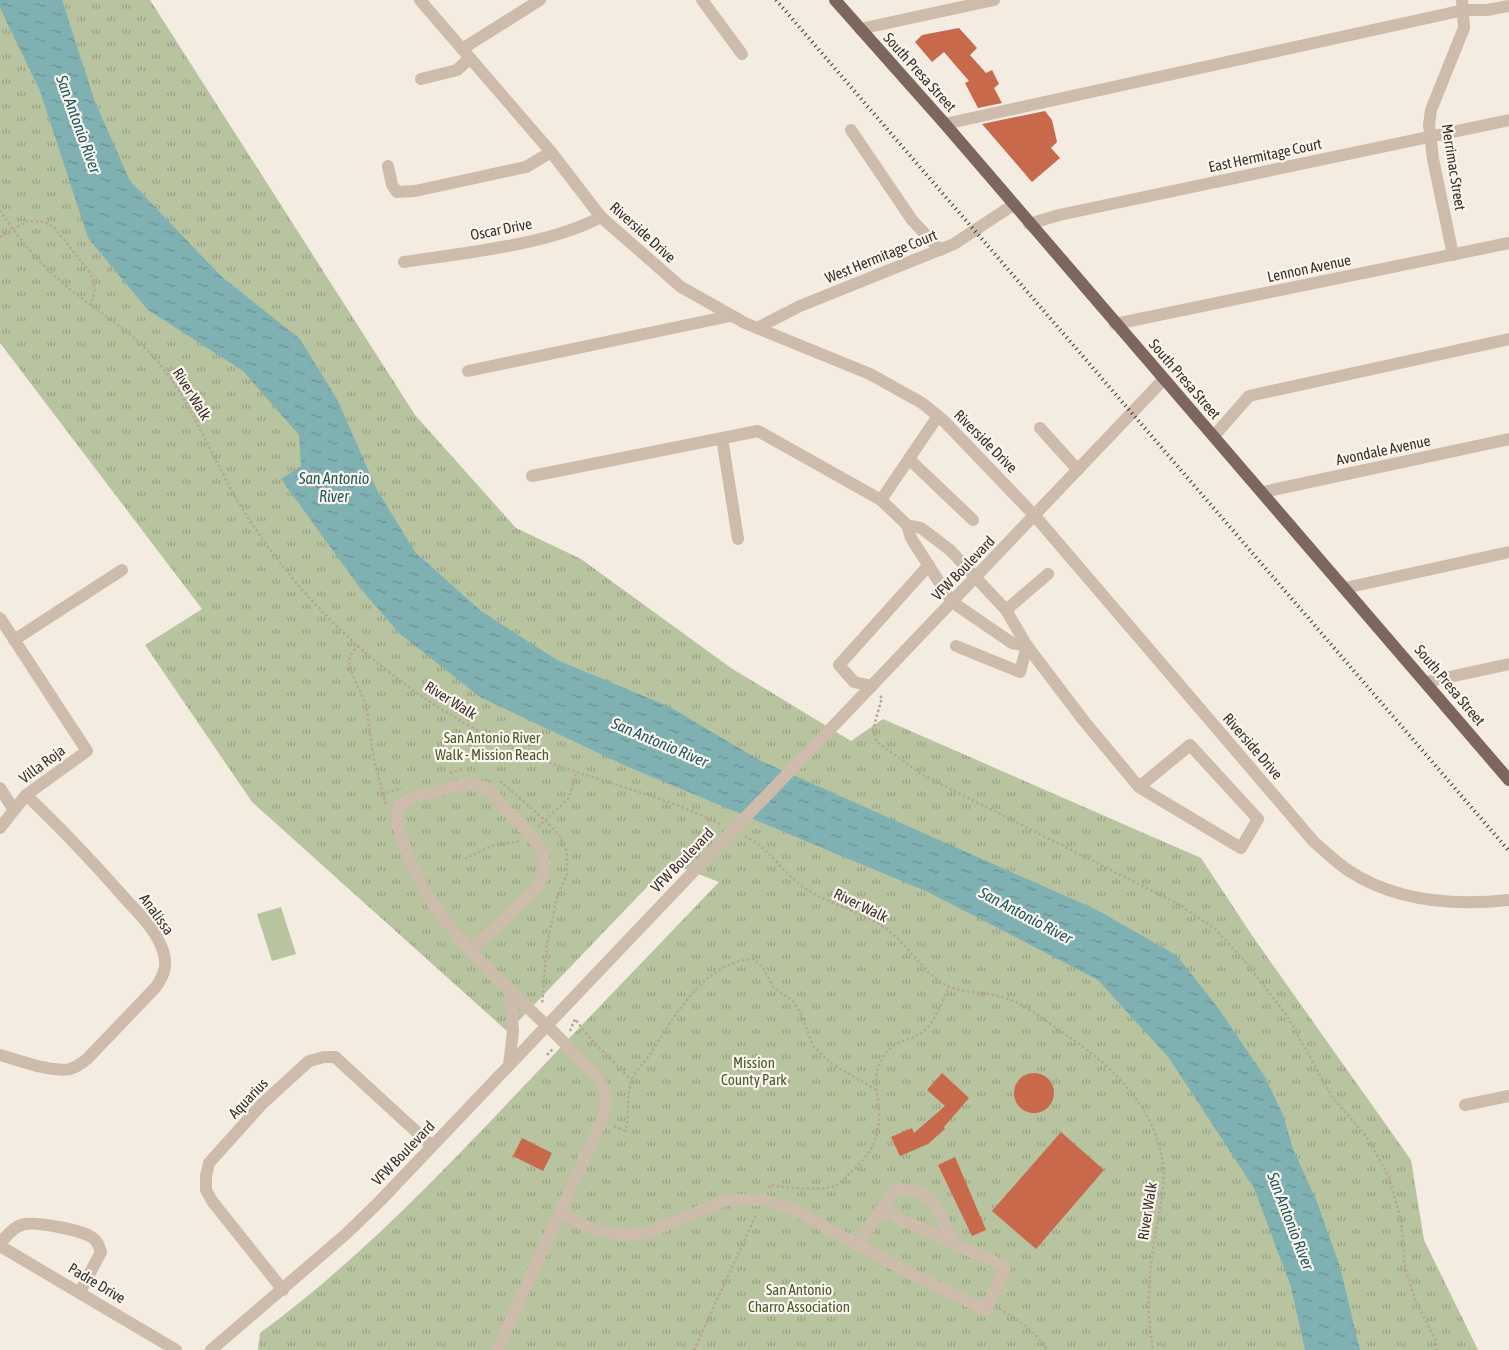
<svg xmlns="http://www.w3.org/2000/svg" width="1509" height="1350" viewBox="0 0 1509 1350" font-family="'Asap Condensed',sans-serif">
<defs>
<pattern id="park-tufts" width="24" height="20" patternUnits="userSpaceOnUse" patternTransform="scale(1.25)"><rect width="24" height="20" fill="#b8c4a0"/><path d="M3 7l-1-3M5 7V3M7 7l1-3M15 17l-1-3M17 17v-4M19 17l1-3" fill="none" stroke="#97a083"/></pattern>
<pattern id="water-ripples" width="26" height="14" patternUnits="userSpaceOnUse" patternTransform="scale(1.25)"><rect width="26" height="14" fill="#7fb0b2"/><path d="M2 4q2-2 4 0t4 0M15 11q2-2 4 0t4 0" fill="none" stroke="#699091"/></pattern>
</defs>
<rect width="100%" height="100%" fill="#f4ebe1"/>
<path fill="url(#park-tufts)" d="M0 0H150L415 415 516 528 581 559 731 668 851 741 883 719 1201 858 1253 937 1411 1160 1424 1240 1478 1350H258L260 1333C357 1262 441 1173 523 1087 588 1018 654 950 719 882L670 863 508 1032 252 802 145 645 202 609 0 343Z"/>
<path fill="#b8c4a0" d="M281 907 296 954 272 961 257 914Z"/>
<path fill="url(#water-ripples)" d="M0 0H62L95 102 130 181 222 277 300 339 338 401 376 488 415 552 481 611 557 660 670 707 759 760 1097 910 1176 955 1216 1005 1265 1077 1283 1115 1293 1149 1317 1202 1340 1267 1360 1350H1305L1291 1287 1254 1188 1169 1058 1098 980 928 892 626 766 480 697 399 633 360 588 281 479 301 466 299 435 243 371 148 310 88 238 40 91 0 8Z"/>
<g fill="#c8694b">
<path d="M959 28 977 48 970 55 986 73 992 70 999 84 994 88 1002 103 978 108 965 83 969 81 944 52 932 62 915 42 922 35Z"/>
<path d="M1045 111 1052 120 1057 142 1051 148 1060 158 1032 182 982 124Z"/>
<path d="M942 1073 969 1098 944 1127 945 1129 928 1144 900 1156 891 1137 912 1128 914 1133 945 1106 927 1090Z"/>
<circle cx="1034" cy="1093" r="20"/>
<path d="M1061 1132 1104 1170 1036 1249 992 1211Z"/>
<path d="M522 1138 552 1153 543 1171 513 1156Z"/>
<path d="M955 1157 986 1230 972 1236 938 1165Z"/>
</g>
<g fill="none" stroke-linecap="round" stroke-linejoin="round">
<g stroke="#b9a596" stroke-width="2.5" stroke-dasharray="2.5 2.5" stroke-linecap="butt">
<path d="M0 210C19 241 44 268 72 291 102 314 134 333 159 363 187 397 204 439 225 478 240 507 258 534 278 560 344 646 436 718 537 758 599 782 663 795 722 825"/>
<path d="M0 237 27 221 44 222 54 227 91 274 95 289 91 305"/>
<path d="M358 645 350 656 349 666 366 705 374 760 386 805"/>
<path d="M880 696 882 698 873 729 877 742 921 774 1178 904 1214 928 1242 958 1286 1014 1332 1097 1367 1137 1389 1177 1401 1220 1405 1267 1415 1300 1435 1339 1437 1350"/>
<path d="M450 773 464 769"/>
<path d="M500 781 546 821 560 836 567 853V874L557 897 547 944 542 1004"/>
<path d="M382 794 402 788"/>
<path d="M538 827 569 798 576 772"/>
<path d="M745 836C767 847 780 868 798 883 824 904 858 909 885 928 906 943 919 966 939 981 960 996 985 990 1008 999 1026 1005 1041 1017 1056 1028 1101 1058 1145 1093 1160 1148 1169 1183 1158 1214 1153 1248 1148 1282 1147 1317 1153 1350"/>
<path d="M465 859 491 846 520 841"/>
<path d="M570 1031 575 1019 589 1037 631 1080"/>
<path d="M547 1055 553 1049"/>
<path d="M614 1126 625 1131C630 1115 626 1098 631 1082 633 1073 645 1062 650 1054 675 1016 704 961 754 959L763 968 774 988 793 1001 802 1016 813 1046 832 1064 875 1089"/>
<path d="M769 1188 770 1185C784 1188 823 1191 835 1186 840 1184 845 1178 849 1174 870 1155 880 1140 879 1111 878 1093 872 1076 882 1059 893 1038 911 1043 925 1030 936 1020 943 1000 949 987"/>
<path d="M999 1309C1017 1319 1037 1332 1047 1350"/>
<path d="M694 1350 757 1213"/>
</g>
<g stroke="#cdbbac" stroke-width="12">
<path d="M420 0 551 152 601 217 681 287 745 323 870 374 922 403 943 420 1035 516 1314 842C1326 852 1337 863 1349 871 1397 902 1454 906 1509 900"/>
<path d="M702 0 742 54"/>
<path d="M860 29 994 0"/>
<path d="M462 49 540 0"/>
<path d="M421 79 457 70 470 58"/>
<path d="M945 124 1464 10H1487L1509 6"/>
<path d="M851 130 912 220 940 250"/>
<path d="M388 166 392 185 397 192 415 191 526 167 551 152"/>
<path d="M1029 224 1059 215 1509 120"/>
<path d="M1453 255 1433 159 1429 125 1431 110 1464 28 1462 0"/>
<path d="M404 262C463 253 549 245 601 217"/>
<path d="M1115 324 1509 243"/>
<path d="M757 328 800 306 954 244 1013 205"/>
<path d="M468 371 730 316"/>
<path d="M1040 428 1078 470"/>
<path d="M1214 436 1249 396 1509 339"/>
<path d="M722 438 738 539"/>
<path d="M909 459 973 520"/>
<path d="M532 476 758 431 881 500 907 525 921 528 950 550 1006 610 1027 646 1012 643 952 602 911 538 907 525"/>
<path d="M1263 492 1509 439"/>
<path d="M881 500 938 416"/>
<path d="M1345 588 1509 552"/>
<path d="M1006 610 1048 574"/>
<path d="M0 618 87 751 26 795 0 828"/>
<path d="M14 640 122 570"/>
<path d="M956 646 1020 672 1027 646"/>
<path d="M1027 646 1084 721 1139 787 1190 745 1258 819 1241 848 1139 787"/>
<path d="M1426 682 1509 664"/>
<path d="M872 686 854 682 839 665 929 565"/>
<path d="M841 718 1164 379"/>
<path d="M0 788 14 810"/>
<path d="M471 950 539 886 545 866 542 849 487 788 468 783 411 798 398 808C395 821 400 831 404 844 428 920 492 973 547 1026 565 1042 581 1061 598 1078 607 1092 607 1104 602 1120L497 1350"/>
<path d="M0 1055C19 1060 52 1073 70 1069 77 1067 82 1063 87 1059L156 987C164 975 168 965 163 951 156 929 137 912 122 895 91 860 60 827 26 795"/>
<path d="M509 1065 513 1031 510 992"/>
<path d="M1465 1105 1509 1096"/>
<path d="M560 1213 592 1229 623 1236 647 1233 726 1200H764L792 1209 908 1272 986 1310 1005 1267 880 1210"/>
<path d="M0 1243C7 1236 14 1226 25 1224 39 1222 82 1230 93 1238 98 1242 99 1246 101 1252L80 1292"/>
<path d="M857 1245 896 1189C936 1188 939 1212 953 1243"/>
<path d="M0 1246 176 1350"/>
<path d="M283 1290 212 1201 206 1190V1176L209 1163 262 1104 309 1061 324 1057H335L432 1146"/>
<path d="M211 1350 346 1234 380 1201 694 871"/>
</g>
<path stroke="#7d675c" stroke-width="12" d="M835 0 945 124 1509 780"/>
<path stroke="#3b302b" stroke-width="4" stroke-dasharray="1 4" stroke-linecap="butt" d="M776 0 1509 851"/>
<path stroke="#cdbbac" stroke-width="12" d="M694 871 841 718"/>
</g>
<g text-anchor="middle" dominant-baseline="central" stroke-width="4.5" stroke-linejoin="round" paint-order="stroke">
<g font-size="15" fill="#3b302b" stroke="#fbf5ee">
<text transform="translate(920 72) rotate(48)">South Presa Street</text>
<text transform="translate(1265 155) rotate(-12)">East Hermitage Court</text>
<text transform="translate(1454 167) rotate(81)">Merrimac Street</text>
<text transform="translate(501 229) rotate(-11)">Oscar Drive</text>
<text transform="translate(643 232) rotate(42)">Riverside Drive</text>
<text transform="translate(881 256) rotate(-22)">West Hermitage Court</text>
<text transform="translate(1309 268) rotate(-12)">Lennon Avenue</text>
<text transform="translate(1185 379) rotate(49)">South Presa Street</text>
<text transform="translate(192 394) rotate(58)">River Walk</text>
<text transform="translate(986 441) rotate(45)">Riverside Drive</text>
<text transform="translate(1383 450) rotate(-12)">Avondale Avenue</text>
<text transform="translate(963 568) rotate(-46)">VFW Boulevard</text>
<text transform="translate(1450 685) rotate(50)">South Presa Street</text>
<text transform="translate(451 700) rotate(32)">River Walk</text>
<text transform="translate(1253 746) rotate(49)">Riverside Drive</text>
<text transform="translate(42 764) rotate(-37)">Villa Roja</text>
<text transform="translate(682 860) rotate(-46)">VFW Boulevard</text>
<text transform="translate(861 905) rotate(26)">River Walk</text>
<text transform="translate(157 914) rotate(54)">Analissa</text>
<text transform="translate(248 1098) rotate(-46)">Aquarius</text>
<text transform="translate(403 1153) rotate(-46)">VFW Boulevard</text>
<text transform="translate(1147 1211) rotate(-81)">River Walk</text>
<text transform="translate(97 1283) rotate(31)">Padre Drive</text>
</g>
<g font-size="15" fill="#4a5a2e" stroke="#fbf5ee">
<text x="492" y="737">San Antonio River<tspan x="492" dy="17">Walk - Mission Reach</tspan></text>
<text x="754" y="1062">Mission<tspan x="754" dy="17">County Park</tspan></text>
<text x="799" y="1289">San Antonio<tspan x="799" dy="17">Charro Association</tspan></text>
</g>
<g font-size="16" font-style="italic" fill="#1f5a5e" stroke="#fbf5ee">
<text transform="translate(79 124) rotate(70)">San Antonio River</text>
<text x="334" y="478">San Antonio<tspan x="334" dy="18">River</tspan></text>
<text transform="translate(660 742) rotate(23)">San Antonio River</text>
<text transform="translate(1026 915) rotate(28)">San Antonio River</text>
<text transform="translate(1291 1221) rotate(69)">San Antonio River</text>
</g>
</g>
</svg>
